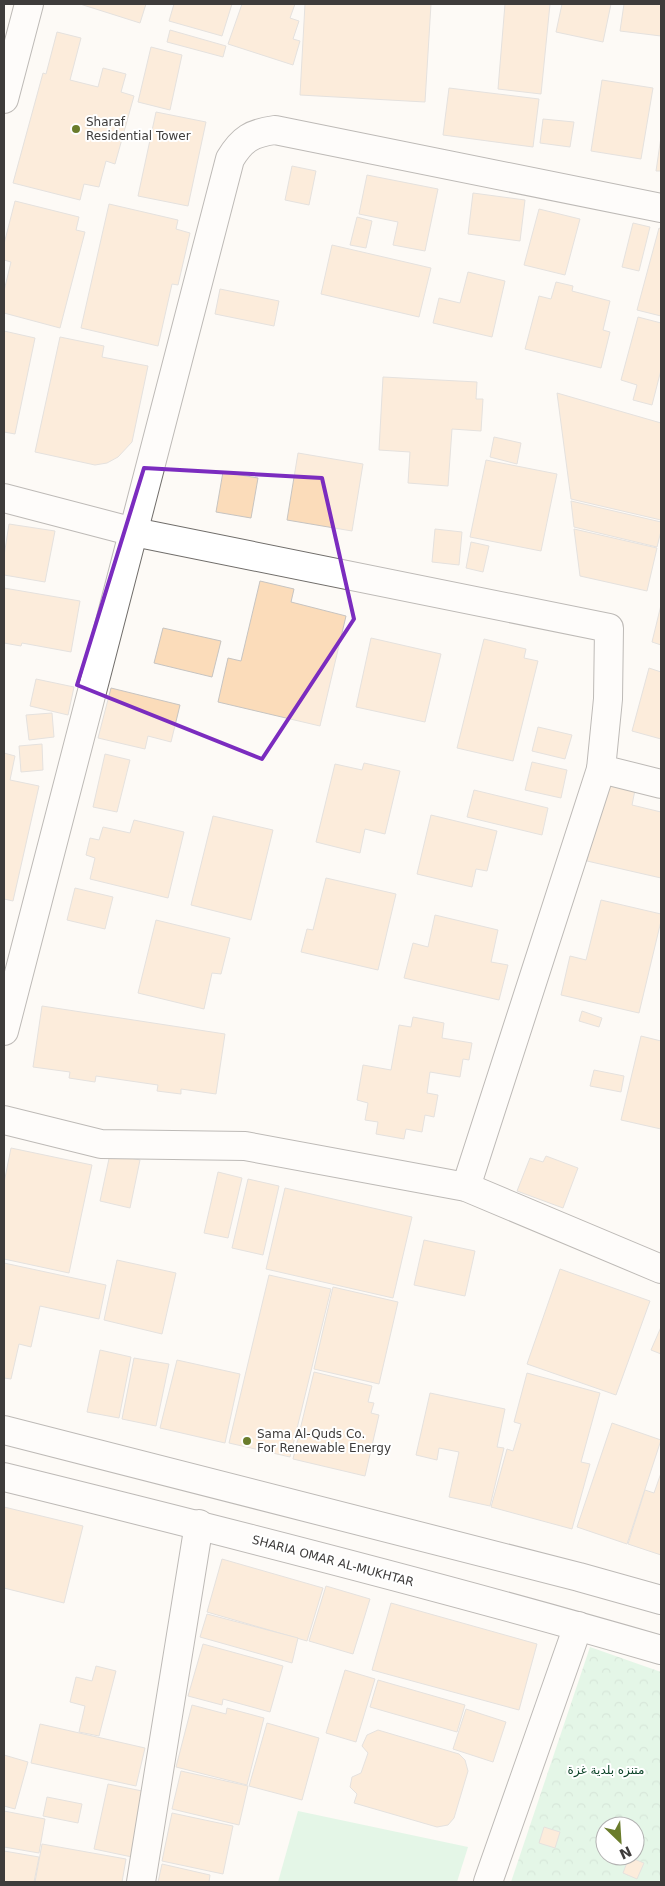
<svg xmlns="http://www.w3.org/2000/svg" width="665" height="1886" viewBox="0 0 665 1886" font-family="'DejaVu Sans',Vazirmatn,sans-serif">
<defs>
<pattern id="park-crowns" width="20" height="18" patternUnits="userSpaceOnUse" patternTransform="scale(1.25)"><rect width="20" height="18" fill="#c5f2d5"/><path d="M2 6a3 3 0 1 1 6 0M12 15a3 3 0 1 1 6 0" fill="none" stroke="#aad0b8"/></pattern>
</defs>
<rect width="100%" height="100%" fill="#fdfaf6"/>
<path fill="#c5f2d5" d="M298 1811 468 1847 457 1882H278Z"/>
<path fill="url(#park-crowns)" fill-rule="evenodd" d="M590 1647 661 1672V1882H511ZM605 1826H635V1856H605Z"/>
<g fill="#fbdcba" stroke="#c7c4c1">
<path d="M80 4H146L140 23Z"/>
<path d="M174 4H232L222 36 169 21Z"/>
<path d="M242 4H295L290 18 299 21 293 39 300 41 293 65 228 44Z"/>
<path d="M305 4H431L425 102 300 95Z"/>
<path d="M505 4H550L541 94 498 89Z"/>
<path d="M562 4H611L603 42 556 32Z"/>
<path d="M624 4H661V36L620 31Z"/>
<path d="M170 30 226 46 223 57 167 42Z"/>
<path d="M57 32 81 38 70 80 98 87 103 68 126 74 121 92 134 96 115 164 106 161 99 187 84 184 80 200 13 183 43 73 46 74Z"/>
<path d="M151 47 182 55 170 110 138 102Z"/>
<path d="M602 80 653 88 641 159 591 151Z"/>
<path d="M449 88 539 99 533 147 443 135Z"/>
<path d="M156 112 206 122 188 206 138 196Z"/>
<path d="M543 119 574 122 570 147 540 143Z"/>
<path d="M661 137V171H656Z"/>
<path d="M292 166 316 171 309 205 285 200Z"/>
<path d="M367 175 438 189 425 251 393 245 398 222 359 214Z"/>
<path d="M473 193 525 200 520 241 468 234Z"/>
<path d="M15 201 79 217 76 230 85 232 60 328 4 313V291L11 262 4 260V244Z"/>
<path d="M109 204 178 220 176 229 190 233 178 285 172 284 158 346 81 328Z"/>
<path d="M539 209 580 219 565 275 524 265Z"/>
<path d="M357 217 372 221 366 248 350 245Z"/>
<path d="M633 223 650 227 639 271 622 267Z"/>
<path d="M659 228 661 229V316L637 310Z"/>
<path d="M332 245 431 268 419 317 321 294Z"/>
<path d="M468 272 505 281 492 337 433 323 439 298 460 303Z"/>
<path d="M556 282 573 286 572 291 610 301 603 330 610 332 601 368 525 349 539 296 551 299Z"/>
<path d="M220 289 279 301 274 326 215 314Z"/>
<path d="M638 317 661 323V370L652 405 633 400 637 385 621 380Z"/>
<path d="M4 331 35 338 15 434 4 432Z"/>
<path d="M60 337 104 346 102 357 148 366 132 442 118 457 107 463 95 465 35 452Z"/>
<path d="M383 377 477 382 476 399H483L481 431 452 429 448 486 408 483 410 452 379 450Z"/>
<path d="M557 393 661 423V520L571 499Z"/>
<path d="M494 437 521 443 517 464 490 457Z"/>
<path d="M298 453 363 464 352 531 287 520Z"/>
<path d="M486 460 557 474 541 551 470 537Z"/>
<path d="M223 472 258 478 251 518 216 512Z"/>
<path d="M571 501 661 522V531L657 547 574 527Z"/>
<path d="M9 524 55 531 45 582 4 575V556Z"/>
<path d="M435 529 462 532 459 565 432 562Z"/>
<path d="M574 529 657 548 647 591 580 576Z"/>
<path d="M471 542 489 546 483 572 466 568Z"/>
<path d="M260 581 294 589 291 602 346 616 320 726 218 702 228 658 241 661Z"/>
<path d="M4 588 80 601 71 652 22 643 21 646 4 643Z"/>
<path d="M661 605V645L652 642Z"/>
<path d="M163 628 221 641 212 677 154 663Z"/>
<path d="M371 638 441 654 425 722 356 707Z"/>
<path d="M484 639 526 649 524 658 538 661 513 761 457 748Z"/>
<path d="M649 668 661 672V739L632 731Z"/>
<path d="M36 679 74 687 68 715 30 706Z"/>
<path d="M111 688 180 705 171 742 148 736 145 749 98 738Z"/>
<path d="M52 713 54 737 29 740 26 715Z"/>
<path d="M538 727 572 735 565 759 532 751Z"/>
<path d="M42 744 43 770 21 772 19 746Z"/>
<path d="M4 753 15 756 10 780 39 786 13 901 4 899Z"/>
<path d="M105 754 130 760 117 812 93 807Z"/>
<path d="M532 762 567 770 561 798 525 790Z"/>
<path d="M364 763 400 771 385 834 365 829 360 853 316 842 335 764 362 770Z"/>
<path d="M606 783 635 790 632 805 661 812V878L587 861Z"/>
<path d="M474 790 548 808 542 835 467 817Z"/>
<path d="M431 815 497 831 487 871 476 869 472 887 417 874Z"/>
<path d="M213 816 273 830 251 920 191 905Z"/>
<path d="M134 820 184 832 168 898 90 879 95 858 86 855 90 838 99 840 103 827 130 833Z"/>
<path d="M326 878 396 894 378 970 301 952 307 929 313 930Z"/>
<path d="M75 888 113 897 105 929 67 920Z"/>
<path d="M601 900 661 914V921L639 1013 561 995 570 956 586 960Z"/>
<path d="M435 915 498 930 491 962 508 965 499 1000 404 978 413 943 428 947Z"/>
<path d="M156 920 230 938 221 974 212 973 204 1009 138 993Z"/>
<path d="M42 1006 225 1034 216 1094 181 1089V1094L157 1091 158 1085 96 1076 95 1082 69 1078 70 1072 33 1067Z"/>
<path d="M582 1011 602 1018 599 1027 579 1021Z"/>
<path d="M413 1017 444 1023 442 1038 472 1043 469 1060 463 1059 460 1077 430 1072 427 1093 438 1095 434 1117 425 1115 422 1132 406 1129 404 1139 376 1134 378 1122 365 1120 368 1103 357 1100 363 1065 391 1070 399 1025 411 1027Z"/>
<path d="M641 1036 661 1041V1129L621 1120Z"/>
<path d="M594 1070 624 1076 621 1092 590 1086Z"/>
<path d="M11 1148 92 1165 69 1273 4 1259V1183Z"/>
<path d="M110 1154 140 1160 130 1208 100 1201Z"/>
<path d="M546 1156 578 1168 563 1208 517 1191 530 1158 543 1162Z"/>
<path d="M218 1172 242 1178 228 1238 204 1233Z"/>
<path d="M248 1179 279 1186 263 1255 232 1248Z"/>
<path d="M285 1188 412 1217 393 1298 266 1269Z"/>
<path d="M424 1240 475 1251 465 1296 414 1285Z"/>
<path d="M117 1260 176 1273 162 1334 104 1320Z"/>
<path d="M4 1263 106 1285 99 1319 40 1306 31 1347 19 1344 11 1379 4 1378Z"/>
<path d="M560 1269 650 1301 616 1395 527 1364Z"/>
<path d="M269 1275 331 1289 290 1457 229 1443Z"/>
<path d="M333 1287 398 1302 379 1384 314 1369Z"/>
<path d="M661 1327V1354L651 1350Z"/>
<path d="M100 1350 131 1357 119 1418 87 1412Z"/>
<path d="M134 1358 169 1364 156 1426 122 1419Z"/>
<path d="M177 1360 240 1374 225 1443 160 1428Z"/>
<path d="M314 1372 372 1386 368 1402 374 1403 371 1413 379 1415 365 1476 293 1459Z"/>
<path d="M527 1373 600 1393 581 1462 590 1464 572 1529 491 1507 507 1449 513 1451 521 1424 514 1422Z"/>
<path d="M430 1393 505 1409 497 1447 504 1448 490 1506 449 1497 459 1452 439 1448 437 1460 416 1455Z"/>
<path d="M612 1423 661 1440 627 1544 577 1527Z"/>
<path d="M661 1473V1555L628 1544 645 1490 654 1493Z"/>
<path d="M4 1507 83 1526 64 1603 4 1588Z"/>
<path d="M222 1559 323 1588 307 1641 207 1612Z"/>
<path d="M326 1586 370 1599 353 1654 309 1641Z"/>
<path d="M391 1603 537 1644 519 1710 372 1670Z"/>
<path d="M207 1614 298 1638 292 1663 200 1637Z"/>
<path d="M203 1644 283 1666 270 1712 223 1699 222 1705 188 1696Z"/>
<path d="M96 1666 116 1671 99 1736 79 1732 85 1706 70 1702 76 1677 92 1681Z"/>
<path d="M345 1670 375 1679 356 1742 326 1733Z"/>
<path d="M378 1680 465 1705 457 1732 370 1707Z"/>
<path d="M192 1705 226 1714 227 1708 264 1718 247 1785 176 1767Z"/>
<path d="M466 1709 506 1722 493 1762 453 1749Z"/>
<path d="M267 1723 319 1738 302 1800 249 1786Z"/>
<path d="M40 1724 145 1748 136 1786 31 1763Z"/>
<path d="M378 1730 459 1754 465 1760 468 1771 454 1818 448 1825 437 1827 354 1803 357 1794 350 1787 352 1777 361 1773 368 1753 362 1746 367 1735Z"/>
<path d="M4 1755 28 1762 15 1809 4 1806Z"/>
<path d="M181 1771 248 1786 239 1825 172 1809Z"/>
<path d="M108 1784 147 1792 132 1857 94 1849Z"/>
<path d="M47 1797 82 1804 78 1823 43 1816Z"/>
<path d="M4 1811 45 1819 39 1853 4 1847Z"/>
<path d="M172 1813 233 1826 223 1874 162 1861Z"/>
<path d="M544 1827 560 1832 555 1848 539 1843Z"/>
<path d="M42 1844 126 1859 122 1882H35Z"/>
<path d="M4 1851 39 1857 34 1882H4Z"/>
<path d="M629 1857 644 1863 637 1879 623 1873Z"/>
<path d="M162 1864 210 1875 209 1882H158Z"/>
</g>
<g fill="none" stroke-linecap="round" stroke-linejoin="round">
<g stroke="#706d6a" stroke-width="30">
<g id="street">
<path d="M4 99 29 4"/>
<path d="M4 498 134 532 609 628 608 699 601 769 661 784"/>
<path d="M4 1031 230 159C242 139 252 133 275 130L661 208"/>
<path d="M4 1120 101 1144 245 1146 466 1187 661 1269"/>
<path d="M466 1187 601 769"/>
<path d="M141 1882 199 1524"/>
<path d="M488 1882 578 1626"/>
</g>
</g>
<g stroke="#706d6a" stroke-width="30">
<g id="secondary">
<path d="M4 1430 579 1577 661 1600"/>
<path d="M4 1477C224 1531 444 1587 661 1650"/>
</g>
</g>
<use href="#street" stroke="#fff" stroke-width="28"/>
<use href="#secondary" stroke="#fff" stroke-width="28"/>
</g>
<path d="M0 0H665V1886H0ZM144 468 322 478 354 619 262 759 77 685Z" fill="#fdfaf6" fill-opacity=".55" fill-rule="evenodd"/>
<path fill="none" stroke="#7b2cbf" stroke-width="4" stroke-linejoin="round" d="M144 468 322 478 354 619 262 759 77 685Z"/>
<g fill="#6a7c2b" stroke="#fff" stroke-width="2">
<circle cx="76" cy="129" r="5"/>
<circle cx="247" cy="1441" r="5"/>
</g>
<g text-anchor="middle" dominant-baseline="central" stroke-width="4" stroke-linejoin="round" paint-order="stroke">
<g font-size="12" fill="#3e3c3b" stroke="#fff" text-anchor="start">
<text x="86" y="122">Sharaf<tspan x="86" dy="14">Residential Tower</tspan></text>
<text x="257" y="1434">Sama Al-Quds Co.<tspan x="257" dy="14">For Renewable Energy</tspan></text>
</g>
<g font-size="12" fill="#3e3c3b" stroke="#fff">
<text transform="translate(333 1561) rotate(15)">SHARIA OMAR AL-MUKHTAR</text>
</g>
<g font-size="12" fill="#0c4428" stroke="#fff">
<text x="606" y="1770">متنزه بلدية غزة</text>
</g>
</g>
<rect width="665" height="1886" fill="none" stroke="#3e3c3b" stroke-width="10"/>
<g transform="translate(620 1841) rotate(155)"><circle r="24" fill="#ffffff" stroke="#b2b1b1"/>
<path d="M0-4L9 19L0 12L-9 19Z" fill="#6a7c2b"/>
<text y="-8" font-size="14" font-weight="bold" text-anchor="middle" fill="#3e3c3b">N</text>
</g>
</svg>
